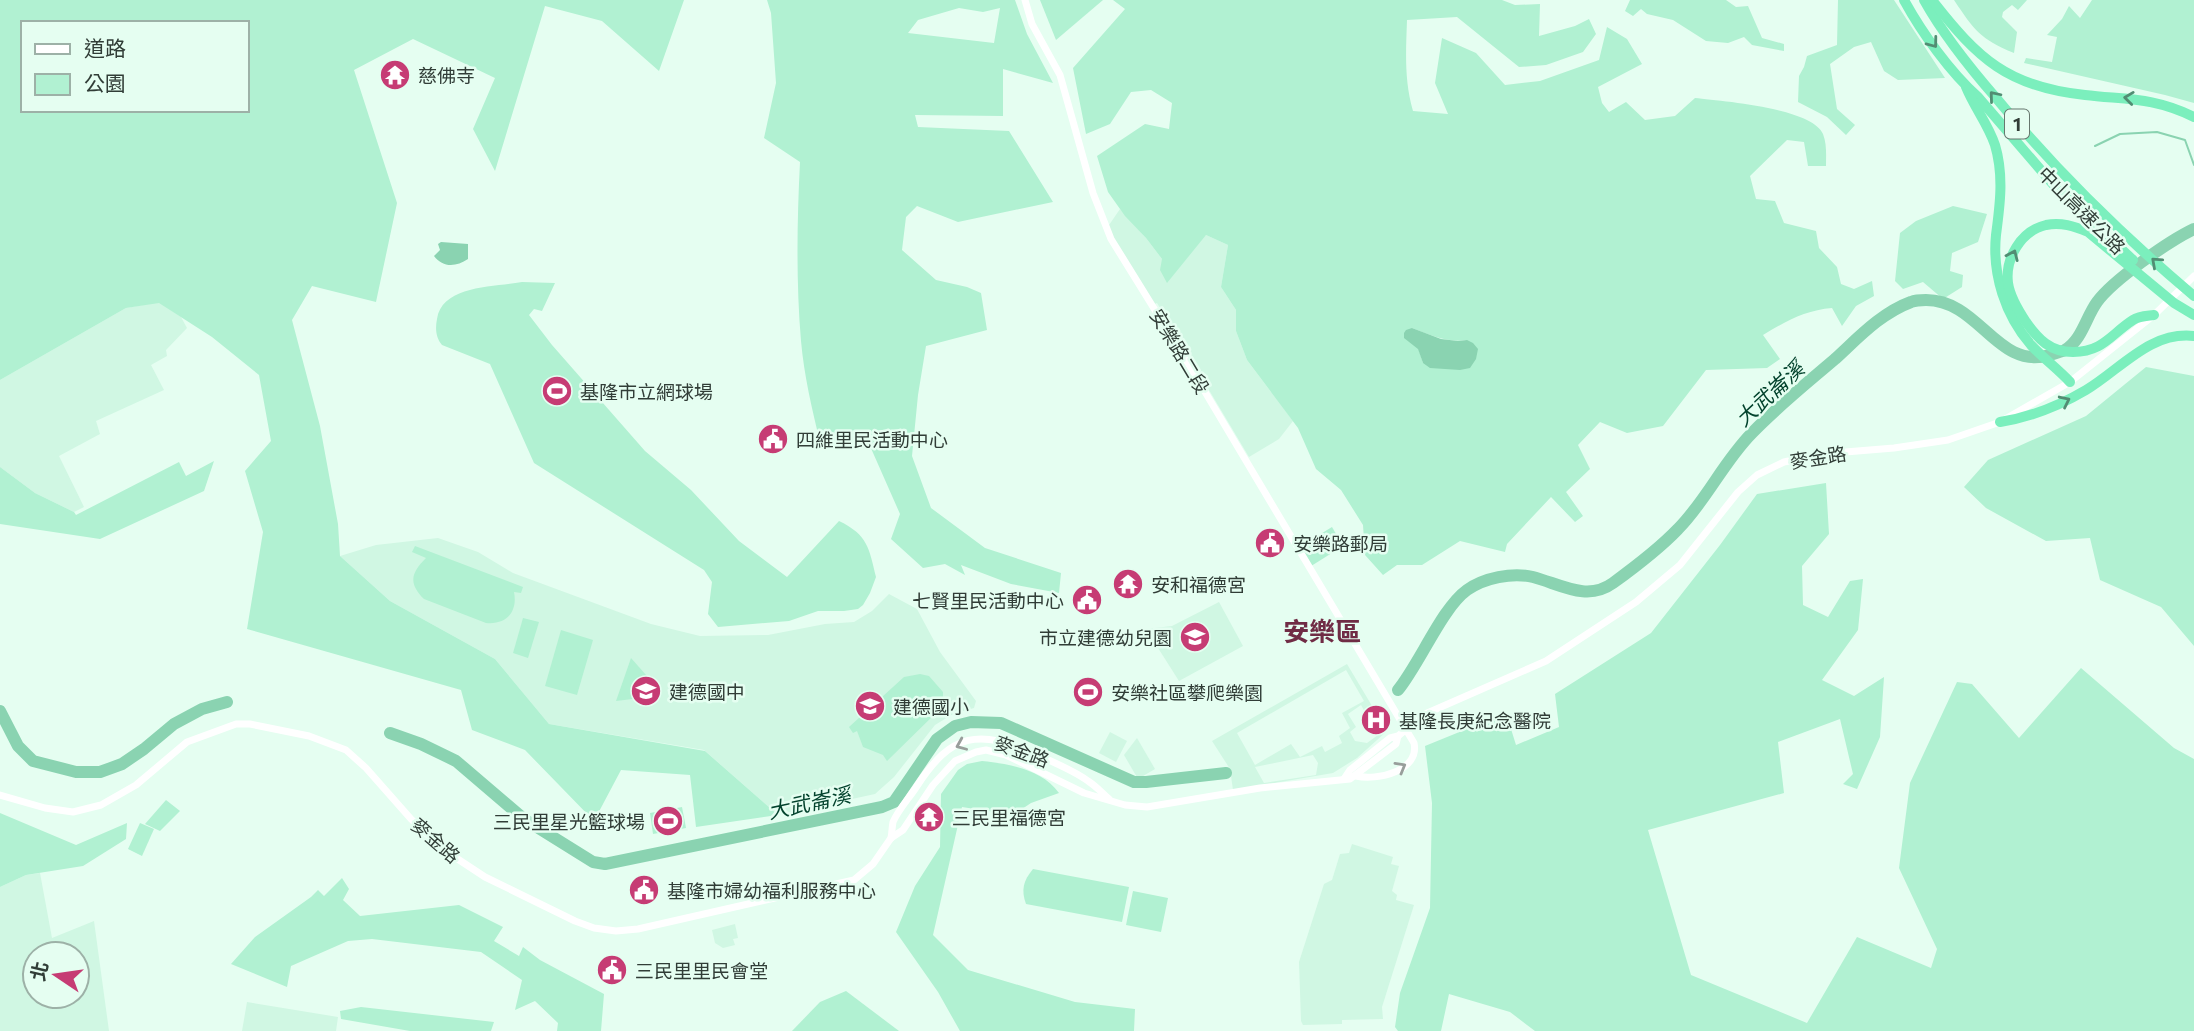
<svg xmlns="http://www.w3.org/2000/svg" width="2194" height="1031" viewBox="0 0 2194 1031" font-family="Commissioner,'Noto Sans TC',sans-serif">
<rect width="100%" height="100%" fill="#e5fef1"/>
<g fill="#d0f7e3" fill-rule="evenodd">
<path d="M1120 209 1146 238 1162 259 1206 235 1228 245 1221 287 1236 310V331L1247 360 1293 421 1279 439 1249 457 1157 303 1152 305 1107 228Z"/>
<path d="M159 302 181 317 187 328 166 350 167 356 151 365 164 390 96 421 100 434 59 456 84 507 74 512 35 493 0 467V380L126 308Z"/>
<path d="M438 538 478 552 513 573 651 624 700 636 768 635 825 624 854 622 872 611 889 594 917 609 940 652 976 701 974 708 953 714 935 725 894 777 875 794 778 815 704 750 549 724 495 659 390 601 340 556 376 545Z"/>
<path d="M1219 602 1243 646 1179 681 1146 629 1172 626Z"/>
<path d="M1347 664 1387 731 1357 758 1333 773 1233 790 1230 769 1212 741ZM1346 670 1364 701 1342 713 1350 728 1339 736 1342 743 1325 752 1322 746 1300 757 1291 744 1255 765 1237 733ZM1361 705 1378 735 1367 743 1355 741 1350 732 1356 727 1348 714ZM1313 755 1318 763 1316 775 1264 783 1255 767Z"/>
<path d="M1110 732 1127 741 1116 762 1099 753Z"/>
<path d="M1137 738 1155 769 1138 779 1124 755Z"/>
<path d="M1352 844 1393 857 1391 864 1399 866 1392 891 1397 895 1396 900 1414 905 1382 1007 1383 1019 1342 1020V1024L1303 1025 1301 1021 1299 962 1324 884 1332 880 1340 854 1349 853Z"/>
<path d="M40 873 52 938 94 921 109 1031H0V887L26 875ZM35 954H77V996H35Z"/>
<path d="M735 924 738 938 733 939 735 945 723 948 715 943 712 930Z"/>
<path d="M247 1002 338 1017 336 1031H242Z"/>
</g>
<g fill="#b1f1d2" fill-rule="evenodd">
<path d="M0 0H684L659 71 602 21 545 6 495 171 473 129 495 78 413 39 354 70 397 203 376 302 312 286 292 320 320 426 338 524 340 556 390 601 495 659 549 724 705 751 778 815 696 827 690 775 621 770 594 821 525 750 472 730 461 690 247 629 263 532 245 471 271 441 259 375 212 337 159 303 126 308 0 380ZM23 23H247V110H23Z"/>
<path d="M767 0H1015L1027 34 1053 83 1003 69V116L915 115 918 127 1009 131 1053 202 958 222 917 206 906 217 902 250 936 280 967 287 981 293 987 330 926 346 918 395 912 456 931 508 985 548 1061 573 1059 593 1011 584 961 565 965 575 945 564 923 568 891 539 900 514 870 446 820 442C812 409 804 375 801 341 796 282 797 221 800 162L764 138 776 83 771 13ZM959 8 983 12 1000 8 994 43 908 33 918 20Z"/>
<path d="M1040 0H1103L1056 40Z"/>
<path d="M1113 0H1502L1515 5 1540 4 1539 36 1575 26 1589 19 1596 34 1583 52 1546 65 1519 67 1457 17 1407 20C1406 51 1404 80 1413 111L1448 114 1435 83 1442 38 1476 53 1505 85 1540 81 1599 60 1607 27 1627 39 1642 64 1598 87 1602 103 1609 112 1626 102 1645 120 1675 116 1695 98C1722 101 1812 108 1823 134 1827 144 1826 156 1826 166H1808L1804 142 1787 140 1750 176 1756 199 1775 201 1784 223 1816 231 1819 248 1837 267 1841 284 1854 289 1872 281 1874 296 1856 306 1842 326 1832 308C1806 310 1786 321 1763 335L1780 359 1767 368 1706 370 1663 426 1627 433 1600 422 1578 445 1590 469 1566 492 1583 516 1575 522 1551 497 1507 544 1505 552 1460 541 1422 565H1397L1383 575 1365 555 1363 525 1341 490 1316 469 1298 428 1247 360 1236 331V310L1221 287 1228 245 1206 235 1167 283 1160 270 1162 259 1146 238 1125 216 1108 192 1097 156 1145 124 1169 129 1172 103 1151 90 1131 92 1110 124 1086 134 1073 68 1125 9ZM1412 328C1430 335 1447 343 1467 340L1423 363Z"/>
<path d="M1630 0H1726L1736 7 1748 6 1762 38 1784 44V51L1752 45 1744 37 1728 43 1706 41 1673 20 1647 14 1641 9 1633 16 1625 11Z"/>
<path d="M1838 0H1894L1945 78 1898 80 1884 71 1871 42 1854 47 1830 64 1837 109 1855 125 1846 135 1827 117 1798 102 1799 76 1804 67 1807 56 1837 45Z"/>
<path d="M1954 0H2027L2018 10 2012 5 2003 12 2002 17 2017 32 2014 53C1980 39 1974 30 1954 0Z"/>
<path d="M2092 0H2194V103L2165 95 2024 63 2026 58 2052 62 2057 37 2047 35 2062 19 2069 6 2080 18Z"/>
<path d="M1953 206 1987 214 1978 242 1952 253 1950 271 1963 275 1962 287 1943 299 1923 282 1903 289 1895 281 1900 233 1916 221Z"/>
<path d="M522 282 555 283 542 311 534 309 529 315 552 345 645 451 691 490 739 541 787 577 839 521C868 535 869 548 876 577L870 593 863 605 858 609 844 611H818L789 621 718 627 708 614 712 582 704 570 534 463 490 364 442 345C436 338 435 329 437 319 442 285 495 287 522 282Z"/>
<path d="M2146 367 2194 376V646L2161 607 2100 580 2090 538 2046 541 1986 508 1964 487 1988 460 2086 416Z"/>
<path d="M214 461 204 491 100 539 0 524V467L35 493 74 512 76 515 179 462 186 476Z"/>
<path d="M1826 483 1829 534 1802 566 1803 605 1828 617 1850 581 1863 579 1858 630 1822 680 1854 696 1884 677 1880 737 1857 789 1843 784 1853 774 1840 719 1778 742 1784 793 1648 830 1691 975 1807 1023 1857 937 1931 968 1937 949 1899 868 1910 783 1957 682 1972 684 2019 738 2081 668 2174 748 2194 759V1031H1535L1510 1012 1449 994 1441 1031H1398L1395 1027 1400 993 1430 908 1432 803 1425 746 1506 713 1516 745 1559 727 1555 694 1651 633 1720 545 1757 494Z"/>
<path d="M1332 527 1343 546 1308 568 1296 549Z"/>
<path d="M415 546 523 587 521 593 514 592C518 612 506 625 486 623L424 599C408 583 411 573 426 558L412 552Z"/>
<path d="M523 618 539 622 528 658 513 653Z"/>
<path d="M561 630 593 640 577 695 545 686Z"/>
<path d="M631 658 654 684 649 697 616 701Z"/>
<path d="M920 674 929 676 943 692V701L939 710 887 761 883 755 863 747 857 731 853 733 849 727 904 677Z"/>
<path d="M982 761C1009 764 1042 769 1059 793L1031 803 1013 815 962 807 933 935 968 970 1075 1002 1135 1009 1134 1031H960L938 992 896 932 915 886 940 847 941 794 958 770 967 764Z"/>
<path d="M166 800 180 811 160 831 145 824Z"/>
<path d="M682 807 686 828 653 834 650 813Z"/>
<path d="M0 813 76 845 127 823 126 839 83 866 26 875 0 887Z"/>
<path d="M140 823 154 829 142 856 128 849Z"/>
<path d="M1033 869 1129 887 1122 922 1026 904C1021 890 1023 881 1033 869Z"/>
<path d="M342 878 349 889 343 900 360 916 459 905 503 927 494 941 519 956 523 947 540 960 604 994 601 1031H557L558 1023 535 1001 515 1010 522 980 481 952 372 939 348 941 291 966 287 987 231 964 255 937 311 897 318 890 324 896Z"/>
<path d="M1133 891 1168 898 1161 932 1126 925Z"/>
<path d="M846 991 899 1031H792L820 1002Z"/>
<path d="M361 1007 494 1022 491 1031H410L341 1019 340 1011Z"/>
</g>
<g fill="#8ad3b1">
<path d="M441 242 468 244V259C456 267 443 268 434 256L440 250 438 244Z"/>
<path d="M1412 328 1441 339 1458 341 1467 340 1473 343 1478 349 1476 359 1470 368 1460 370 1430 368 1423 363 1418 349 1404 338V333L1406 330Z"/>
</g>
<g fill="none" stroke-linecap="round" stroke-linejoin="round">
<path stroke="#8ad3b1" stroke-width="2" d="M2095 146 2120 134 2157 132 2185 140 2194 165"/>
<g stroke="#8ad3b1" stroke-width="12">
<path d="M1398 690C1420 663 1442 608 1467 590 1484 578 1512 572 1533 577 1560 584 1587 602 1613 583 1635 567 1659 549 1678 529 1706 501 1724 461 1752 433 1778 406 1807 383 1835 359 1858 338 1881 313 1911 302 1916 300 1920 300 1926 300 1980 300 1997 371 2050 355 2055 353 2061 352 2065 350 2082 340 2086 317 2097 302 2113 280 2169 241 2194 229"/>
<path d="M0 711 18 746 33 761 76 772H100L122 764 144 749 174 724 202 709 227 702"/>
<path d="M390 733 421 744 456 761 524 819 593 862 605 864 882 807 894 802 937 739 955 726 971 722 1001 723 1134 782H1146L1226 773"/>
</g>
<g stroke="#fff" stroke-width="7">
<path d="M1025 0 1032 24 1060 75 1093 193 1111 239 1189 365 1414 743C1420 771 1377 781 1356 776"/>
<path d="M1344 779 1350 770 1390 738 1398 736 1425 714 1546 661 1636 602 1680 565 1738 492 1757 475 1784 462 1821 454 1894 448 1948 440 2000 422 2070 382 2154 315 2194 276"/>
<path d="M0 795 45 808 73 812 101 805 136 785 187 742 236 724H250L309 736 346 750 366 768 411 819 444 850 485 877 575 921 594 928 616 931 638 929 854 880 873 864 891 838 903 830 933 785 955 761 976 752 986 750 1006 755 1084 793 1125 805 1147 807 1260 788 1350 779 1396 744 1398 736"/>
<path d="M891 838C892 833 892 827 893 822 898 810 910 797 917 786 952 732 979 729 1035 754 1053 762 1073 770 1088 781 1096 786 1102 793 1109 799"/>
</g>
<g stroke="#7befbd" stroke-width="10">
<path d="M1904 0C1922 33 1950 72 1978 97L2058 190 2133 260"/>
<path d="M1924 0C1944 36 1970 68 1997 99 2056 171 2123 236 2194 296"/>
<path d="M1932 0C1978 59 2008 87 2085 95 2127 100 2153 97 2194 117"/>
<path d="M1966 87C1974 107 1988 124 1995 145 2004 175 2000 205 1996 235 1992 274 2005 315 2031 345 2043 358 2058 369 2070 382"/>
<path d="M2154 315C2147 316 2139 316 2133 320 2111 334 2103 352 2073 352 2050 352 2038 339 2026 322 2018 310 2010 297 2008 283 2005 258 2021 231 2046 225 2061 222 2074 226 2088 232L2174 303 2194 315"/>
<path d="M2000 422C2031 417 2059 406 2086 390 2121 369 2150 331 2194 336"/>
</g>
</g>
<defs><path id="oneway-chevron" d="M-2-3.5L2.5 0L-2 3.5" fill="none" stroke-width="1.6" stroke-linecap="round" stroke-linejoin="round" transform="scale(1.75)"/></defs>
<g stroke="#528d73">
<use href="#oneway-chevron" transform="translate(1933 43) rotate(53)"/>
<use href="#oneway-chevron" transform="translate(1994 96) rotate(-130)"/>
<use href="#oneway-chevron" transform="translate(2129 98) rotate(-173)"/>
<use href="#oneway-chevron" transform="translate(2013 255) rotate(-66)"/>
<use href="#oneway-chevron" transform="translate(2156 262) rotate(-138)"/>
<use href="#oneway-chevron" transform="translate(2065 401) rotate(-26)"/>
</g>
<g stroke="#989e9b">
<use href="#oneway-chevron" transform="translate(961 745) rotate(157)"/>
<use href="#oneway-chevron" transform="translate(1401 767) rotate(-30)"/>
</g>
<defs>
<g id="temple-disc" transform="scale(1.575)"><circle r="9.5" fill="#c63c74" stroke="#e5fef1"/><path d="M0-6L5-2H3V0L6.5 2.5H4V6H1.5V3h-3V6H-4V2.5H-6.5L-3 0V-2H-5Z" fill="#fff"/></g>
<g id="stadium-disc" transform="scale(1.575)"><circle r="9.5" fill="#c63c74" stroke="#e5fef1"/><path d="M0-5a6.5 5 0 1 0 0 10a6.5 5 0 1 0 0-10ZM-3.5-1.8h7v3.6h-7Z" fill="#fff"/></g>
<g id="civic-disc" transform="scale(1.575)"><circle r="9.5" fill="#c63c74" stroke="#e5fef1"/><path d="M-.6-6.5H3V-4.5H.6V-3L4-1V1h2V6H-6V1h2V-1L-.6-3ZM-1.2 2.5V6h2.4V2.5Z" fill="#fff"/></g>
<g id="school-disc" transform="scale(1.575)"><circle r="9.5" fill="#c63c74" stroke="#e5fef1"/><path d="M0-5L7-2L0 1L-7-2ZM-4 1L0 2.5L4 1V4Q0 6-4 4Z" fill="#fff"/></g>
<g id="hospital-disc" transform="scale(1.575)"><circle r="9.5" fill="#c63c74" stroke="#e5fef1"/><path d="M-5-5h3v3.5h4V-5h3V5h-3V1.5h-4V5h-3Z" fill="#fff"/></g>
</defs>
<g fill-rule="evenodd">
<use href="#temple-disc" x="395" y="75"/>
<use href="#stadium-disc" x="557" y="391"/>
<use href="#civic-disc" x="773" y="439"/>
<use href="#civic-disc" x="1270" y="543"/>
<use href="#temple-disc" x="1128" y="584"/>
<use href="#civic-disc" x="1087" y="600"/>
<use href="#school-disc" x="1195" y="637"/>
<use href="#school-disc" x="646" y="691"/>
<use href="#stadium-disc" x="1088" y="692"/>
<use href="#school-disc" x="870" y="706"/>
<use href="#hospital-disc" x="1376" y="720"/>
<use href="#temple-disc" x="929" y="817"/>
<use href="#stadium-disc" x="668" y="821"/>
<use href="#civic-disc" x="644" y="890"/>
<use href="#civic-disc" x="612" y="970"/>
</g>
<g text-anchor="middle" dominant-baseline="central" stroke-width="5" stroke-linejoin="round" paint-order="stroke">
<rect fill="#e5fef1" stroke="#67776f" stroke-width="2" x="2005" y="109.5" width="24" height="29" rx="5"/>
<g font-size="18" font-weight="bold" fill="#313d37">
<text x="2017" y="124">1</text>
</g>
<g font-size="19" fill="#313d37" stroke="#e5fef1" text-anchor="start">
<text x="418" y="75">慈佛寺</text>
<text x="580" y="391">基隆市立網球場</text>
<text x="796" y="439">四維里民活動中心</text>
<text x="1293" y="543">安樂路郵局</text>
<text x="1151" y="584">安和福德宮</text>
<text x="1064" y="600" text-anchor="end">七賢里民活動中心</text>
<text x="1172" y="637" text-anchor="end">市立建德幼兒園</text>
<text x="669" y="691">建德國中</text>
<text x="1111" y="692">安樂社區攀爬樂園</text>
<text x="893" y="706">建德國小</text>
<text x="1399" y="720">基隆長庚紀念醫院</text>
<text x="952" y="817">三民里福德宮</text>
<text x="645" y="821" text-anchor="end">三民里星光籃球場</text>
<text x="667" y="890">基隆市婦幼福利服務中心</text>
<text x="635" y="970">三民里里民會堂</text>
</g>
<g font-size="19" fill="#313d37" stroke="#e5fef1">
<text transform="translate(2082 210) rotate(45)">中山高速公路</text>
<text transform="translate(1180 351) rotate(59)">安樂路二段</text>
<text transform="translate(1818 457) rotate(-9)">麥金路</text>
<text transform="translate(1022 751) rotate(20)">麥金路</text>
<text transform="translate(436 840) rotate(41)">麥金路</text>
</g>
<g font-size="21" font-style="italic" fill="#03432d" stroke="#e5fef1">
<text transform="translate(1769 393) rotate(-43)">大武崙溪</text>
<text transform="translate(809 802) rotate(-12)">大武崙溪</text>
</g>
<g font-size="26" font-weight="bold" fill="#702c45" stroke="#e5fef1">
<text x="1322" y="630">安樂區</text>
</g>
</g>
<rect x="21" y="21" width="228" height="91" fill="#e5fef1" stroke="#9db1a7" stroke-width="2"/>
<rect x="35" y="44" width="35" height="10" fill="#ffffff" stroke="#9db1a7" stroke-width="2"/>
<text x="84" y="56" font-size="21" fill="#313d37">道路</text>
<rect x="35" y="74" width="35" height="21" fill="#b1f1d2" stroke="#9db1a7" stroke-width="2"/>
<text x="84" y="91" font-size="21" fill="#313d37">公園</text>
<g transform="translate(56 975) rotate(283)"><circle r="33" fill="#e5fef1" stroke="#9db1a7" stroke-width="2"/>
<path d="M0-5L12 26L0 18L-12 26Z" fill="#c63c74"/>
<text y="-10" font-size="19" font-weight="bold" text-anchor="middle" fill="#313d37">北</text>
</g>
</svg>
